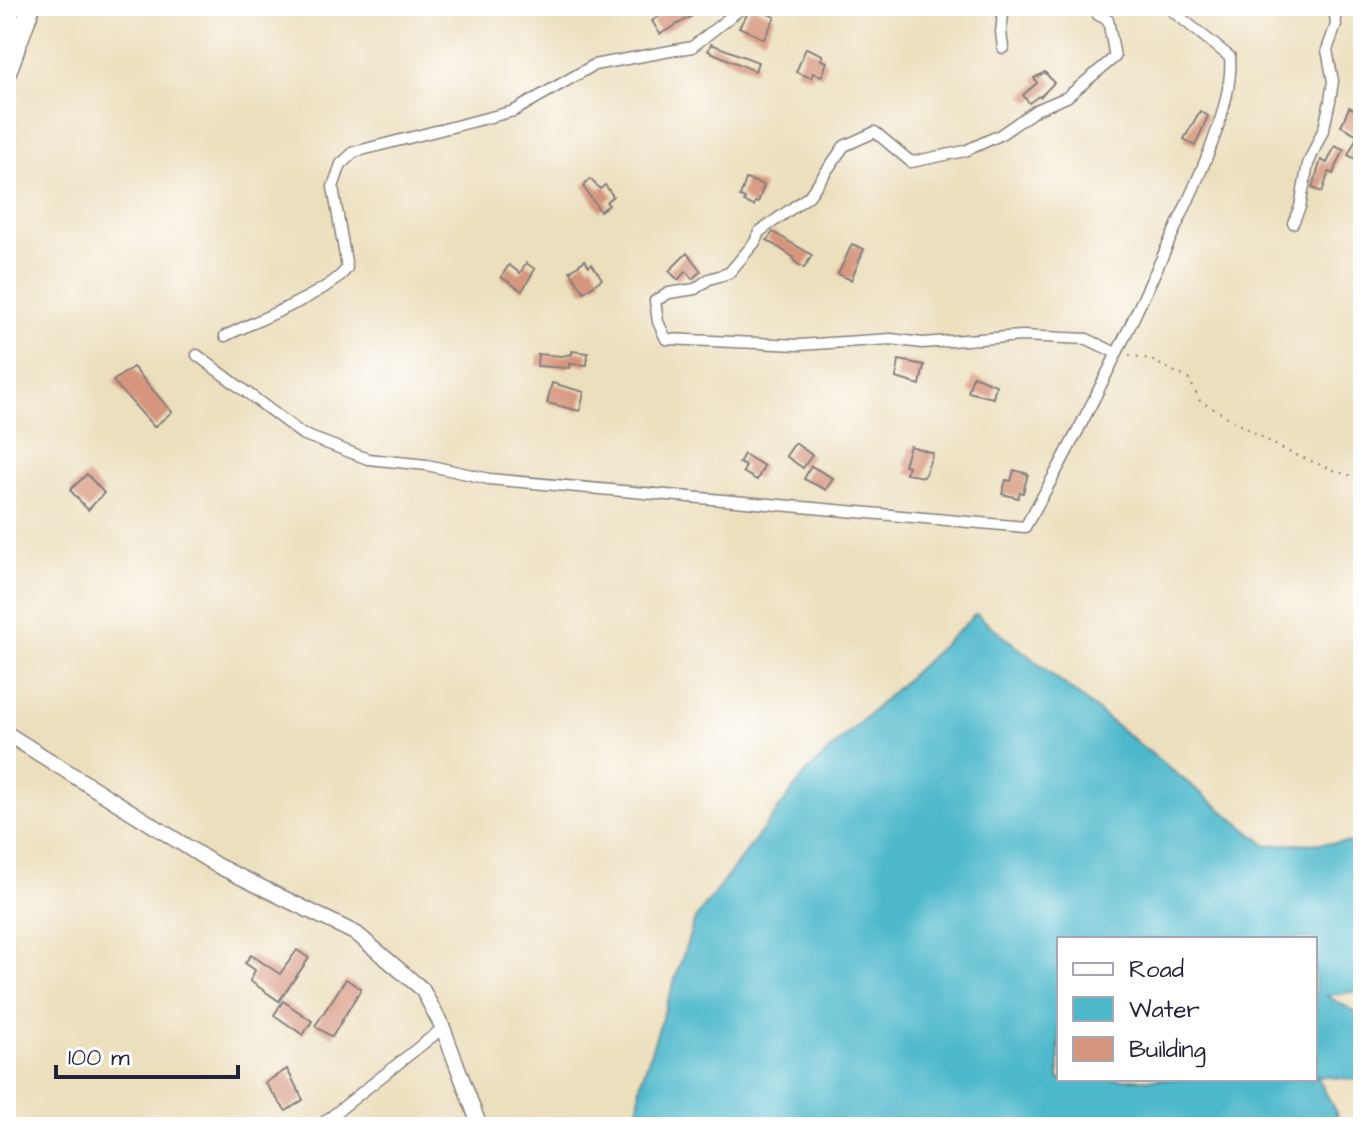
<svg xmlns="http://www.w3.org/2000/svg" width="1369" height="1133" viewBox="0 0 1369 1133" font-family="'Architects Daughter',sans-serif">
<rect width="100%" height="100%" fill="#fff"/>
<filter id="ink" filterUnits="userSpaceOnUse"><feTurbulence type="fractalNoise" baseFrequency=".0125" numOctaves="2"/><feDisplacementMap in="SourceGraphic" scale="16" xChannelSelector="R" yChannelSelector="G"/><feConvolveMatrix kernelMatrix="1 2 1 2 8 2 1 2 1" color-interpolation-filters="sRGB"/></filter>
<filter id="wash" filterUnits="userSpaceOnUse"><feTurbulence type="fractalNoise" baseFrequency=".006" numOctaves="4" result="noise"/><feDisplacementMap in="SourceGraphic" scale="32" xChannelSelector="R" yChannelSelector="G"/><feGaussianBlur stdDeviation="1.8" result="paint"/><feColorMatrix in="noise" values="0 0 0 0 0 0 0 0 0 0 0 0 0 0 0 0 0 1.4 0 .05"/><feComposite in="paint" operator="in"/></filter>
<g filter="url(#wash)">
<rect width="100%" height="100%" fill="#ecdfbd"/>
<path fill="#4eb8cb" stroke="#386d83" stroke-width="2" fill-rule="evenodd" d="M976 614 1266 845 1363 842V990L1327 996 1363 1016V1080L1317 1076 1343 1127 1299 1124 1296 1127H637L640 1085 695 919 806 773ZM1059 939H1315V1079H1059Z"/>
<g id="blocks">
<g fill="#d6967e">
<path d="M665 6H687L692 16 660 34 652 21 668 10Z"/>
<path d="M752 6 775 17 764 39 739 27Z"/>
<path d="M711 44 758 62 755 71 708 51Z"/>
<path d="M806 48 823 55 821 60 827 62 822 76 813 73 811 78 796 72Z"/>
<path d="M1045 72 1054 83 1040 97 1039 96 1029 103 1023 95 1037 83 1034 78Z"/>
<path d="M1349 107 1363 114V163L1348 155 1358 135 1341 126Z"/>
<path d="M1200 111 1208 116 1195 146 1184 139Z"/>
<path d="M1335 146 1344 150 1333 174 1329 172 1322 192 1312 188 1321 160 1327 163Z"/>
<path d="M590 179 600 189 605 185 613 196 606 202 609 205 600 211 583 186Z"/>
<path d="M746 179 764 185 758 203 755 202 754 206 744 202 745 199 740 197Z"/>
<path d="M773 232 812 255 804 268 795 262 793 257 767 240Z"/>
<path d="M852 244 864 249 851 280 838 274Z"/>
<path d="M687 253 701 271 692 279 686 271 678 280 669 271Z"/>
<path d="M585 260 589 266 592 264 602 279 584 292 570 271Z"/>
<path d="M526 263 535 269 522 291 501 277 509 265 520 273Z"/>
<path d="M572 351 588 353 587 365 569 364V368L537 366 538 354 562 356 572 354Z"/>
<path d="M899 360 924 365 920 385 896 378Z"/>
<path d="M133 367 172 412 154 427 113 381Z"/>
<path d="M973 376 996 385 993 398 968 392Z"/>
<path d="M552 383 584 392 580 411 547 403Z"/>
<path d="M795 443 812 455 803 468 786 456Z"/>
<path d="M910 446 933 453 924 477 906 474 908 466 904 465Z"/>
<path d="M744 454 764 466 757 480 743 472 746 466 739 463Z"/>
<path d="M811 466 833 478 826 490 804 479Z"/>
<path d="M1014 470 1028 474 1023 493 1020 492 1018 498 1002 494 1006 480 1011 481Z"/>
<path d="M87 474 104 493 88 510 70 490Z"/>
<path d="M297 950 309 958 279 1001 250 981 255 970 245 963 251 955 280 974Z"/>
<path d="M346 979 361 989 332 1037 315 1026Z"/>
<path d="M283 1001 312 1021 303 1035 274 1015Z"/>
<path d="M287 1069 303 1100 286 1111 265 1083Z"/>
</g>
</g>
</g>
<g filter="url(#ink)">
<use href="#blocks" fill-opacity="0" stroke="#87807c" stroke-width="2"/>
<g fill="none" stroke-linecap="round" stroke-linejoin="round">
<g stroke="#87807c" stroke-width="13">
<g id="street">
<path d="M1096 6 1098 15 1108 20 1115 57 1067 97 1036 110 1000 135 965 151 911 162 875 132 844 146 809 196 759 232 755 242 729 273 709 279 695 289 669 293 655 301 658 322 666 339 799 345 891 339 922 343 1022 336 1087 339 1116 353"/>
<path d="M1003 48 1001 32 1004 6"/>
<path d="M1293 223 1300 207 1308 164 1324 128 1330 101 1333 81 1327 50 1336 25 1334 6"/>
<path d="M225 336C255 321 331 292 347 268L333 187 341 164 354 152 514 111 594 65 692 47 744 6"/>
<path d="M197 355 302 434 368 459 427 465 489 479 1025 527C1077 438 1122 345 1165 251 1187 202 1235 109 1230 57L1166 6"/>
<path d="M318 1127 443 1028"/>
</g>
</g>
<g stroke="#87807c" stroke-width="17">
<path id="secondary" d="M6 733 216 865 357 934 422 989 443 1028 480 1127"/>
</g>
<g stroke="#87807c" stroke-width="21">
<path id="highway" d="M6 75 31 6"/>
</g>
<path stroke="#87807c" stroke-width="2" stroke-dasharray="2 6" stroke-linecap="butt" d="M1129 355 1149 359 1189 379 1200 401 1286 451 1344 474 1363 478"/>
<use href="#street" stroke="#fff" stroke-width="10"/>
<use href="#secondary" stroke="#fff" stroke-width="14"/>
<use href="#highway" stroke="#fff" stroke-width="18"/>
</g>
</g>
<rect width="1369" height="1133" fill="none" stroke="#fff" stroke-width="32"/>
<rect x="1057" y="937" width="260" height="144" fill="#ffffff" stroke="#a7a7b1" stroke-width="2"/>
<rect x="1073" y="963" width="40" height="12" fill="#ffffff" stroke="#a7a7b1" stroke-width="2"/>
<text x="1129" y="977" font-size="24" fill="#22223b">Road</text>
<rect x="1073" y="997" width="40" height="24" fill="#4eb8cb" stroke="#a7a7b1" stroke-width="2"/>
<text x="1129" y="1017" font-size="24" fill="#22223b">Water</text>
<rect x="1073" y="1037" width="40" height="24" fill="#d6967e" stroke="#a7a7b1" stroke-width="2"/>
<text x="1129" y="1057" font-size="24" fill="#22223b">Building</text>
<path d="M56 1065v12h182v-12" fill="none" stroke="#22223b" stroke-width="4"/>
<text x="68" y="1065" font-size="24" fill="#22223b" stroke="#ffffff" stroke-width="6" paint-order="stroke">100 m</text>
</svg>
